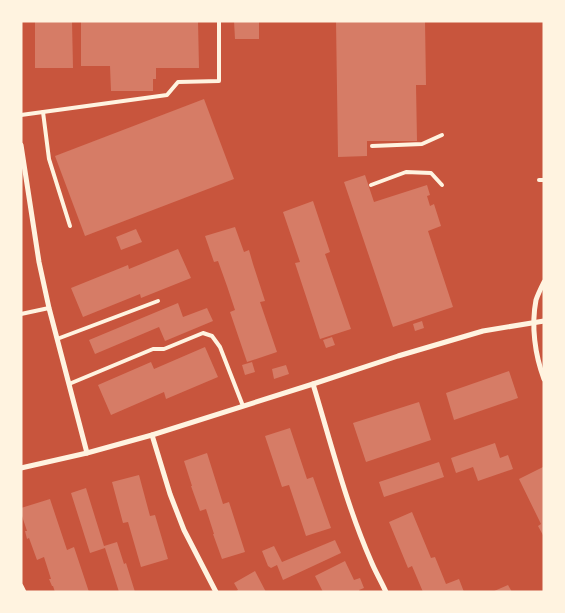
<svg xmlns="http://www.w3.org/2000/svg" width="565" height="613" viewBox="0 0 565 613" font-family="'Nunito Sans',sans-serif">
<rect width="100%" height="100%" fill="#c8553d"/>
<g fill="#d67c66">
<path d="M35 21H72L73 68H35Z"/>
<path d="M81 21H198L199 68H156V79H153V91H111L110 66H81Z"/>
<path d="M234 21H259V39H235Z"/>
<path d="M336 21H425L426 85H416L417 141H367V156L338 157Z"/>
<path d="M204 99 234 179 85 236 55 156Z"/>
<path d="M365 175 374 202 427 185 430 195 427 196 430 206 434 204 441 226 428 231 453 307 393 327 344 182Z"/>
<path d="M313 201 330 252 325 254 351 329 320 339 295 263 300 262 283 212Z"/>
<path d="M235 227 244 252 249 250 253 264 265 301 260 302 277 352 247 362 230 312 235 310 227 286 218 261 214 262 205 236Z"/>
<path d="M136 229 142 242 121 250 116 237Z"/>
<path d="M178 249 191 278 141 298 140 294 83 317 71 288 128 265 129 269Z"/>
<path d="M178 303 183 317 207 308 213 321 165 341 159 327 95 354 89 340Z"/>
<path d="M422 321 424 328 415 331 413 324Z"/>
<path d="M332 337 335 345 326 348 323 340Z"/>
<path d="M205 347 218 377 166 399 164 392 111 415 98 385 151 362 154 369Z"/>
<path d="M252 362 255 372 245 375 242 365Z"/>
<path d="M286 365 289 374 274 379 272 369Z"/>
<path d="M509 371 518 398 454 420 446 393Z"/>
<path d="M419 402 431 440 366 462 353 423Z"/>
<path d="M290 428 307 479 313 477 331 528 306 536 289 485 282 487 265 436Z"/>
<path d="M495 443 500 458 508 455 513 469 478 481 473 467 456 473 451 458Z"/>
<path d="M207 453 223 504 229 502 245 552 222 559 213 534H214L206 509 200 511 191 486H192L184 461Z"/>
<path d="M439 462 444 477 384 497 379 482Z"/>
<path d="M543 467 544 469V537L538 526 541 524 519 479Z"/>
<path d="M139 475 150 516 155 515 168 559 141 567 128 522 123 523 112 482Z"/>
<path d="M86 488 104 546 117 542 124 564 126 563 135 592H119L105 548 90 553 71 493Z"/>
<path d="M50 499 67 550 74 547 89 592H55L53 586H52L49 579H51L44 557 37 560 29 538 27 539 25 531H27L21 513V508Z"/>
<path d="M412 512 431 558 435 557 446 584 459 579 464 592H423L412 566 408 568 389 522Z"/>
<path d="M335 540 341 553 283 580 277 565 271 568 268 566 262 551 274 546 282 562Z"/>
<path d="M345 561 354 580 360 578 364 588 359 590 360 592H323L315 576Z"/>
<path d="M255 571 266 592H235L238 590 234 583Z"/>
<path d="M508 585 512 592H492Z"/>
</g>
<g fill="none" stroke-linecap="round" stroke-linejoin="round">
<g stroke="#fff3e0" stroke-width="4">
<path d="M43 112 49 159 70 226"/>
<path d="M21 115 167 95 178 82 219 81V21"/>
<path d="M372 146 422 144 442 135"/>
<path d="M539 180H544"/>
<path d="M371 185 406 172 431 173 442 185"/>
<path d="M21 314 49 308"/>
<path d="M57 339 158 301"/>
<path d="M69 384 153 349H164L203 333 212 336 220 347 243 406"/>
</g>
<g stroke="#fff3e0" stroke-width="5">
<path d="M21 145 39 262 49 308 87 453"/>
<path d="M544 282C541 288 538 294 536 300 531 326 535 355 544 379"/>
<path d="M313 384C331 443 346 504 371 561 375 571 381 581 386 592"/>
<path d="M152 435 170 494 184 530 216 592"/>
<path d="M21 468 87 453 152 435 313 384 398 356 483 331 544 321"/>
<path d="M21 586 24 592"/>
</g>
</g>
<rect width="565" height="613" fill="none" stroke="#fff3e0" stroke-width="45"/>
</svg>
